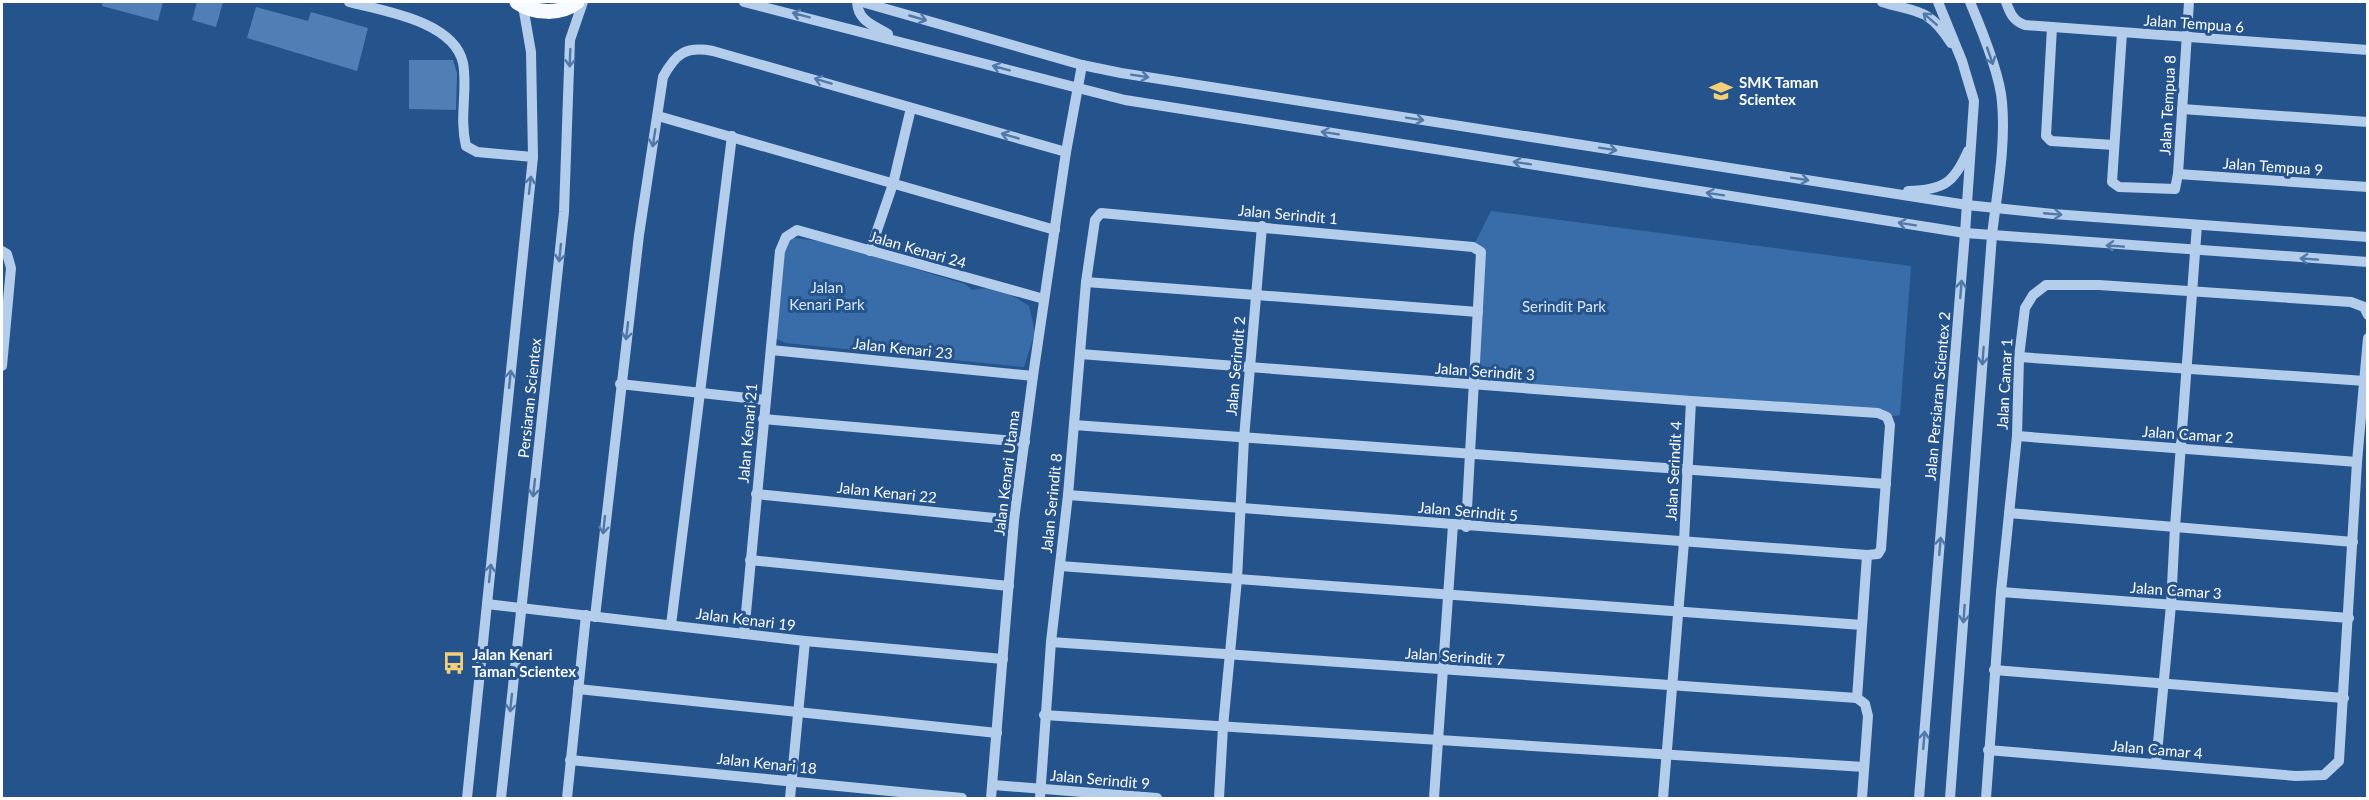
<svg xmlns="http://www.w3.org/2000/svg" width="2369" height="800" viewBox="0 0 2369 800" font-family="Lato,sans-serif">
<rect width="100%" height="100%" fill="#25538c"/>
<g fill="#396da9">
<path d="M1491 211 1911 266 1900 415 1887 417 1473 385 1481 260 1473 247Z"/>
<path d="M786 237 826 242 965 284 972 290C997 285 1008 293 1029 306L1035 332 1024 367 786 343 772 337Z"/>
</g>
<g fill="#517fb5">
<path d="M102 2H163L158 21 102 6Z"/>
<path d="M197 2H223L216 27 192 20Z"/>
<path d="M256 7 308 21 311 12 368 28 357 71 247 38Z"/>
<path d="M409 60H453L457 73 456 110 409 109Z"/>
</g>
<g fill="none" stroke-linecap="round" stroke-linejoin="round">
<g stroke="#b3cdeb" stroke-width="10">
<path d="M349 2C383 11 454 21 463 63 468 89 459 117 466 146L477 152 533 157"/>
<path d="M744 2 1125 100 1965 233 2368 262"/>
<path d="M857 2C858 21 873 25 888 34"/>
<path d="M862 2 1082 65 1121 73 1967 205 2053 214 2368 237"/>
<path d="M1882 2C1917 13 1928 7 1951 43"/>
<path d="M2006 2C2010 13 2013 21 2025 25L2368 50"/>
<path d="M2052 27 2046 136 2051 141 2114 145"/>
<path d="M2122 33 2112 182 2119 187 2175 189 2178 174 2189 2"/>
<path d="M2182 109 2368 122"/>
<path d="M658 116 1055 230"/>
<path d="M2178 174 2368 187"/>
<path d="M1908 191C1944 190 1954 183 1968 151"/>
<path d="M2 251 7 254 11 268 2 366"/>
<path d="M870 251 893 184 911 108"/>
<path d="M1086 282 1478 312"/>
<path d="M771 350 1033 376"/>
<path d="M2019 357 2365 381"/>
<path d="M620 384 765 400"/>
<path d="M763 419 1025 442"/>
<path d="M1074 425 1886 484"/>
<path d="M2017 436 2357 462"/>
<path d="M756 494 1014 520"/>
<path d="M1068 495 1867 555 1878 554 1881 549 1890 425 1887 417 1878 413 1691 401 1080 354"/>
<path d="M2009 513 2353 542"/>
<path d="M750 560 1009 586"/>
<path d="M1060 566 1862 625"/>
<path d="M2001 592 2349 618"/>
<path d="M487 604 805 641 1003 659"/>
<path d="M595 617 639 235 663 77C676 53 686 46 713 51L1066 152"/>
<path d="M671 625 732 136"/>
<path d="M744 634 780 251 786 237 797 230 1044 299"/>
<path d="M1051 642 1857 698"/>
<path d="M1994 670 2344 698"/>
<path d="M578 689 997 733"/>
<path d="M1857 698 1867 555"/>
<path d="M1857 698 1865 704 1868 716 1862 798"/>
<path d="M1044 715 1864 767"/>
<path d="M1988 750 2296 776 2324 775 2339 761 2357 462 2368 338"/>
<path d="M570 760 962 798"/>
<path d="M2156 764 2171 605 2175 527 2197 225"/>
<path d="M993 785 1157 798"/>
<path d="M467 798 533 157 531 52 523 6"/>
<path d="M501 798 564 212 570 40 583 2"/>
<path d="M567 798 586 615"/>
<path d="M790 798 805 641"/>
<path d="M991 798 1014 520 1033 376 1066 152 1082 65"/>
<path d="M1040 798 1051 642 1068 495 1086 282 1095 220 1101 213 1473 247 1481 252 1466 527"/>
<path d="M1219 798 1223 727 1237 579 1244 438 1262 226"/>
<path d="M1434 798 1453 525"/>
<path d="M1663 798 1684 542 1691 401"/>
<path d="M1919 798 1965 233 1974 101 1962 61 1938 2"/>
<path d="M1950 798 1992 235C1997 192 2006 146 2002 102 2000 74 1981 28 1970 2"/>
<path d="M1986 798 2001 592 2017 436 2019 357 2025 308 2033 295 2046 285H2099L2351 302 2364 307 2368 315"/>
</g>
<path stroke="#f7fafe" stroke-width="15" d="M517 2C534 14 561 15 577 2"/>
</g>
<defs><path id="oneway-shaft" d="M-6 0H5M1.5-3L5.5 0L1.5 3" fill="none" stroke-width="1.6" stroke-linecap="round" stroke-linejoin="round" transform="scale(1.5)"/></defs>
<g stroke="#5078a8">
<use href="#oneway-shaft" transform="translate(801 15) rotate(-165)"/>
<use href="#oneway-shaft" transform="translate(918 18) rotate(16)"/>
<use href="#oneway-shaft" transform="translate(1930 19) rotate(-139)"/>
<use href="#oneway-shaft" transform="translate(1990 56) rotate(71)"/>
<use href="#oneway-shaft" transform="translate(570 58) rotate(92)"/>
<use href="#oneway-shaft" transform="translate(1001 68) rotate(-165)"/>
<use href="#oneway-shaft" transform="translate(1140 76) rotate(9)"/>
<use href="#oneway-shaft" transform="translate(823 81) rotate(-163)"/>
<use href="#oneway-shaft" transform="translate(1415 119) rotate(9)"/>
<use href="#oneway-shaft" transform="translate(1330 133) rotate(-171)"/>
<use href="#oneway-shaft" transform="translate(1010 136) rotate(-164)"/>
<use href="#oneway-shaft" transform="translate(654 138) rotate(99)"/>
<use href="#oneway-shaft" transform="translate(1608 149) rotate(9)"/>
<use href="#oneway-shaft" transform="translate(1522 163) rotate(-171)"/>
<use href="#oneway-shaft" transform="translate(1800 179) rotate(9)"/>
<use href="#oneway-shaft" transform="translate(530 185) rotate(-83)"/>
<use href="#oneway-shaft" transform="translate(1715 194) rotate(-171)"/>
<use href="#oneway-shaft" transform="translate(2053 214) rotate(5)"/>
<use href="#oneway-shaft" transform="translate(1907 224) rotate(-171)"/>
<use href="#oneway-shaft" transform="translate(2115 246) rotate(-176)"/>
<use href="#oneway-shaft" transform="translate(560 253) rotate(96)"/>
<use href="#oneway-shaft" transform="translate(2309 259) rotate(-176)"/>
<use href="#oneway-shaft" transform="translate(1961 289) rotate(-85)"/>
<use href="#oneway-shaft" transform="translate(627 331) rotate(97)"/>
<use href="#oneway-shaft" transform="translate(1983 356) rotate(94)"/>
<use href="#oneway-shaft" transform="translate(510 379) rotate(-84)"/>
<use href="#oneway-shaft" transform="translate(534 488) rotate(96)"/>
<use href="#oneway-shaft" transform="translate(604 525) rotate(96)"/>
<use href="#oneway-shaft" transform="translate(1940 546) rotate(-85)"/>
<use href="#oneway-shaft" transform="translate(490 573) rotate(-84)"/>
<use href="#oneway-shaft" transform="translate(1964 614) rotate(94)"/>
<use href="#oneway-shaft" transform="translate(511 703) rotate(96)"/>
<use href="#oneway-shaft" transform="translate(1924 740) rotate(-85)"/>
</g>
<defs>
<g id="school-bare" transform="scale(1.8)"><path d="M0-5L7-2L0 1L-7-2ZM-4 1L0 2.5L4 1V4Q0 6-4 4Z" fill="#f5cf77" stroke="#25538c" stroke-width="2.5" paint-order="stroke"/></g>
<g id="bus-bare" transform="scale(1.8)"><path d="M-5-6H5V4H4V6H2V4H-2V6H-4V4H-5ZM-3.5-4V0h7V-4ZM-3.5 1.2v1.5H-2V1.2ZM2 1.2v1.5H3.5V1.2Z" fill="#f5cf77" stroke="#25538c" stroke-width="2.5" paint-order="stroke"/></g>
</defs>
<g fill-rule="evenodd">
<use href="#school-bare" x="1721" y="91"/>
<use href="#bus-bare" x="454" y="663"/>
</g>
<g text-anchor="middle" dominant-baseline="central" stroke-width="6" stroke-linejoin="round" paint-order="stroke">
<g font-size="15" fill="#fff" stroke="#25538c">
<text transform="translate(2194 23) rotate(4)">Jalan Tempua 6</text>
<text transform="translate(2167 105) rotate(-87)">Jalan Tempua 8</text>
<text transform="translate(2273 166) rotate(4)">Jalan Tempua 9</text>
<text transform="translate(1288 214) rotate(5)">Jalan Serindit 1</text>
<text transform="translate(918 249) rotate(16)">Jalan Kenari 24</text>
<text transform="translate(903 348) rotate(6)">Jalan Kenari 23</text>
<text transform="translate(1235 366) rotate(-85)">Jalan Serindit 2</text>
<text transform="translate(1485 371) rotate(4)">Jalan Serindit 3</text>
<text transform="translate(2004 384) rotate(-87)">Jalan Camar 1</text>
<text transform="translate(1937 396) rotate(-85)">Jalan Persiaran Scientex 2</text>
<text transform="translate(529 398) rotate(-84)">Persiaran Scientex</text>
<text transform="translate(747 433) rotate(-85)">Jalan Kenari 21</text>
<text transform="translate(2188 434) rotate(4)">Jalan Camar 2</text>
<text transform="translate(1673 471) rotate(-87)">Jalan Serindit 4</text>
<text transform="translate(1006 473) rotate(-83)">Jalan Kenari Utama</text>
<text transform="translate(887 492) rotate(6)">Jalan Kenari 22</text>
<text transform="translate(1051 503) rotate(-84)">Jalan Serindit 8</text>
<text transform="translate(1468 511) rotate(5)">Jalan Serindit 5</text>
<text transform="translate(2176 590) rotate(4)">Jalan Camar 3</text>
<text transform="translate(746 619) rotate(7)">Jalan Kenari 19</text>
<text transform="translate(1455 656) rotate(4)">Jalan Serindit 7</text>
<text transform="translate(2157 749) rotate(5)">Jalan Camar 4</text>
<text transform="translate(767 763) rotate(6)">Jalan Kenari 18</text>
<text transform="translate(1100 779) rotate(5)">Jalan Serindit 9</text>
</g>
<g font-size="15" font-weight="bold" fill="#fff" stroke="#25538c" text-anchor="start">
<text x="1739" y="82">SMK Taman<tspan x="1739" dy="17">Scientex</tspan></text>
<text x="472" y="654">Jalan Kenari<tspan x="472" dy="17">Taman Scientex</tspan></text>
</g>
<g font-size="15" fill="#d8e7f8" stroke="#25538c">
<text x="827" y="287">Jalan<tspan x="827" dy="17">Kenari Park</tspan></text>
<text x="1564" y="306">Serindit Park</text>
</g>
</g>
<rect width="2369" height="800" fill="none" stroke="#ffffff" stroke-width="6"/>
</svg>
